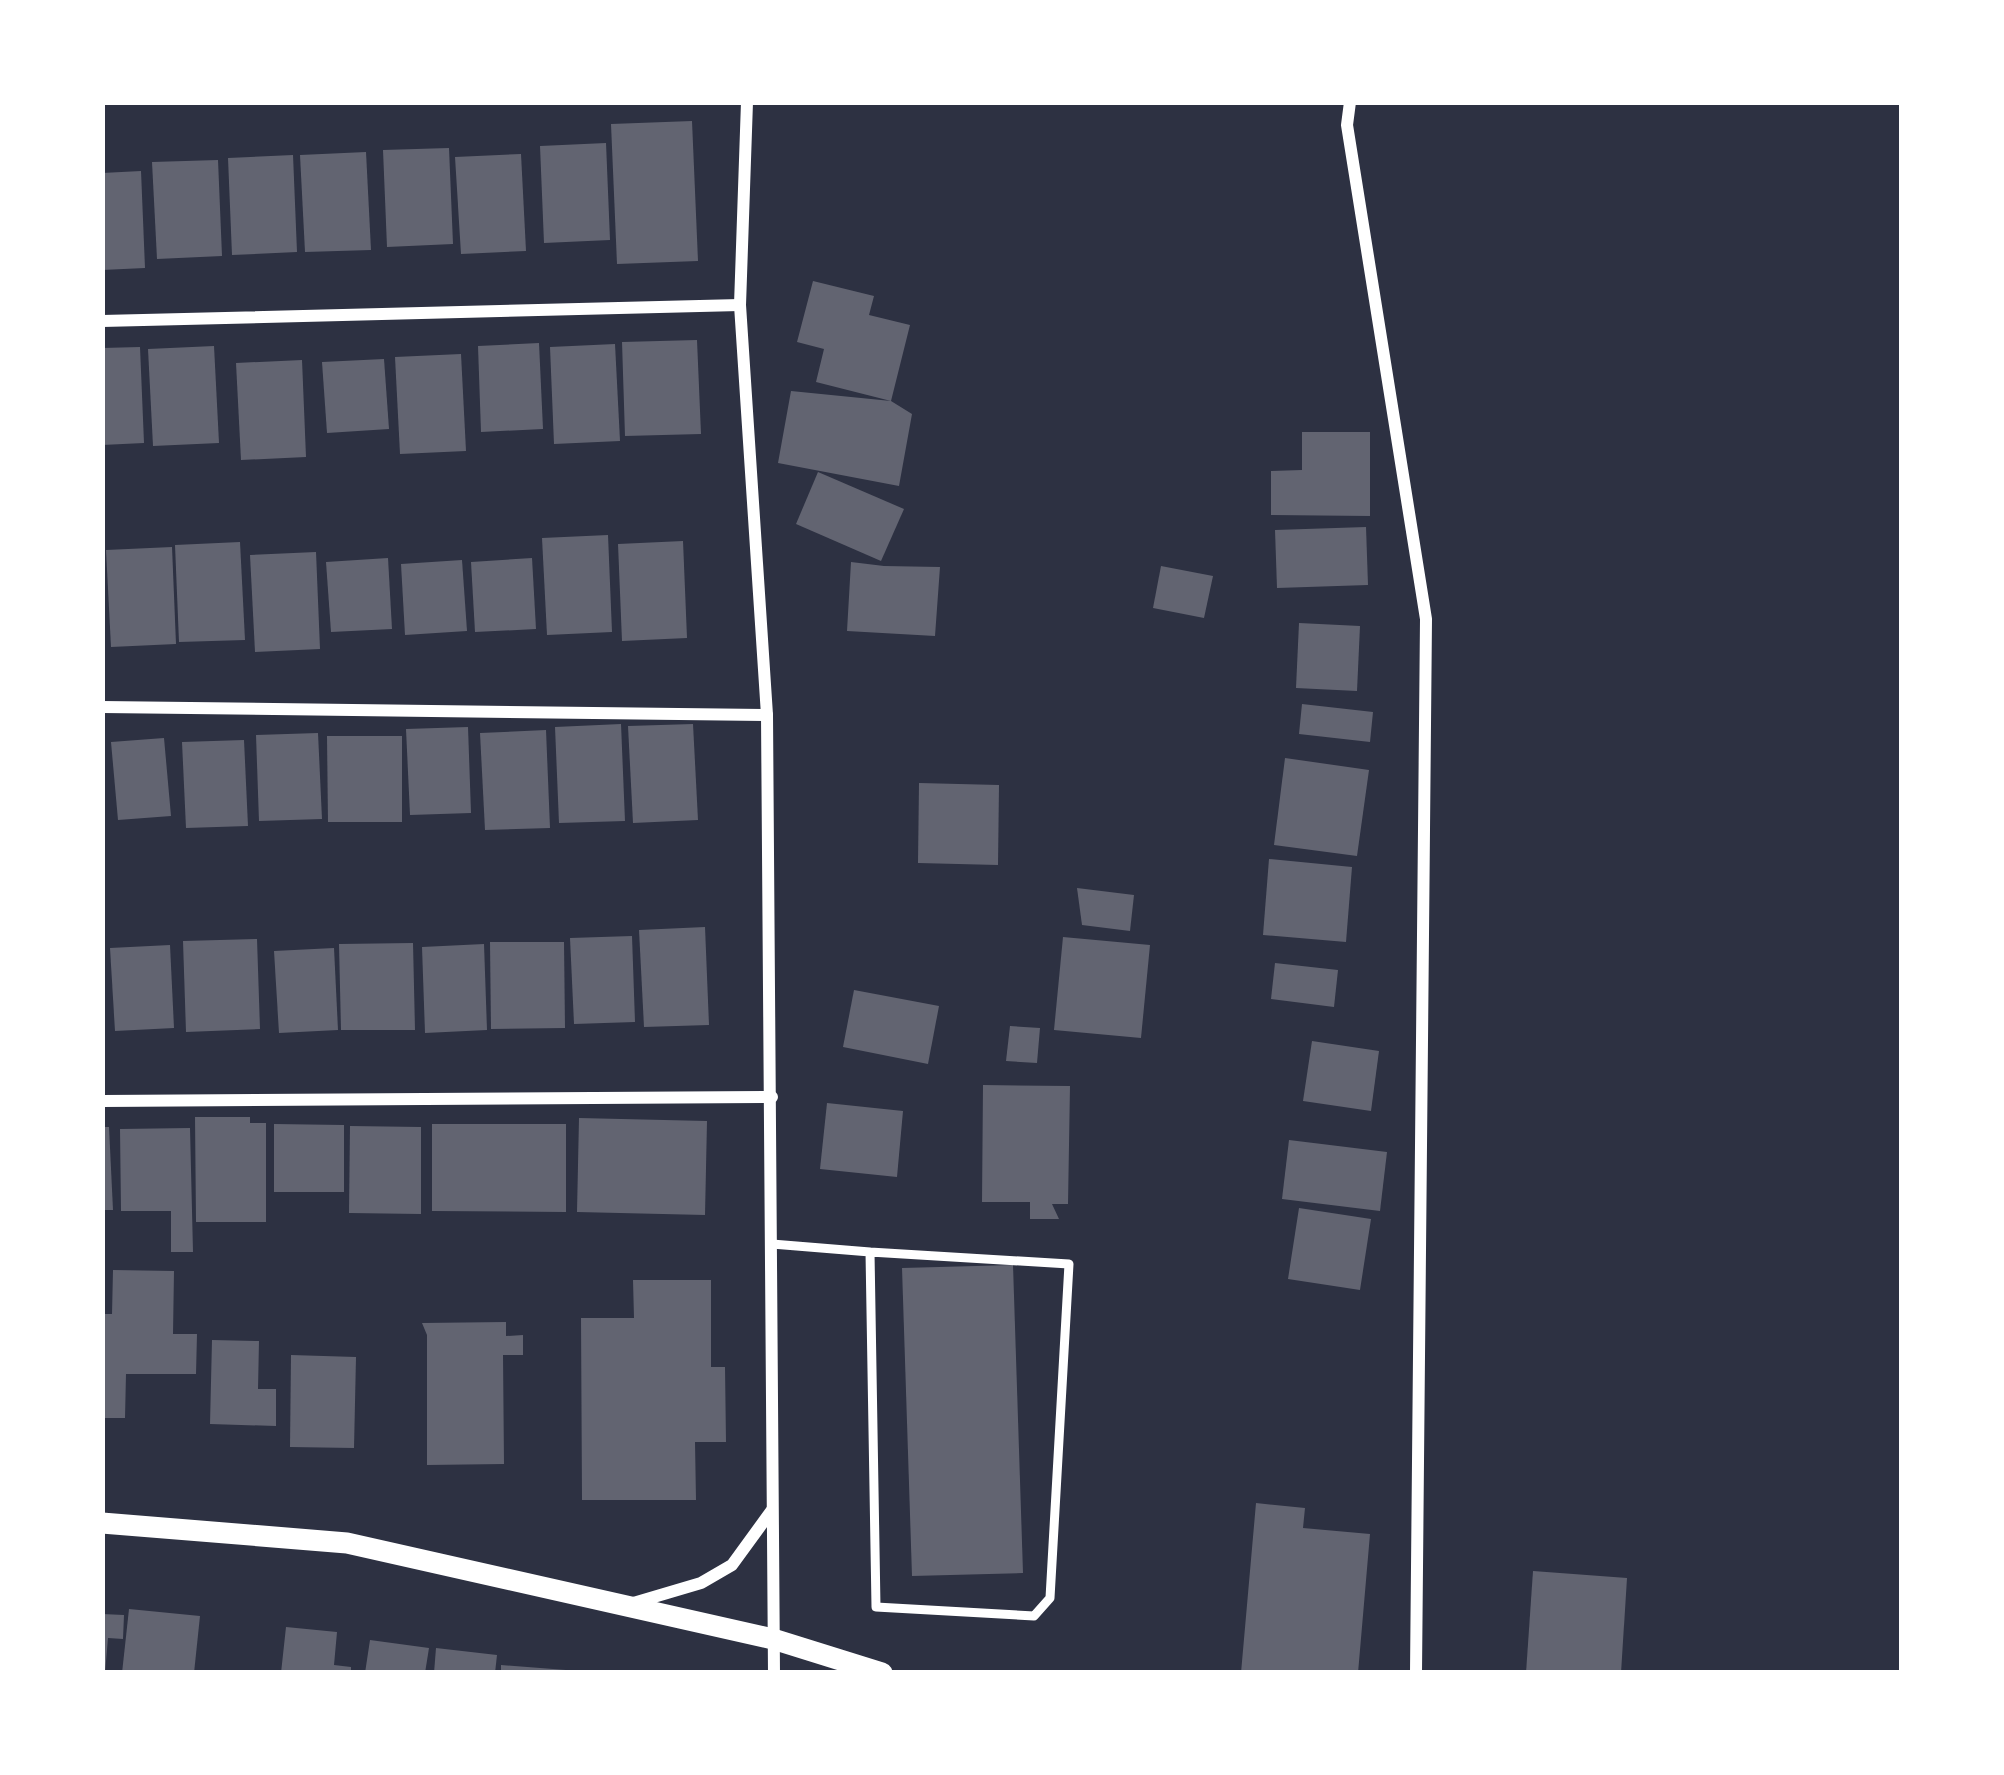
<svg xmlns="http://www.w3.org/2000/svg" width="2004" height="1775" viewBox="0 0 2004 1775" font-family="Rubik,sans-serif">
<rect width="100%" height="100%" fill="#2d3142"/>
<g fill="#626471">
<path d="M692 121 698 261 617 264 611 124Z"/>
<path d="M606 143 610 240 544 243 540 146Z"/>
<path d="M449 148 453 244 387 247 383 150Z"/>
<path d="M366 152 371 250 305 252 300 155Z"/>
<path d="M521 154 526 251 461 254 455 157Z"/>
<path d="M293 155 297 252 232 255 228 158Z"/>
<path d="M218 160 222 256 157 259 152 162Z"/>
<path d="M141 171 145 268 102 270V173Z"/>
<path d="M813 281 874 296 869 315 910 325 891 401 912 414 899 486 778 463 791 391 891 401 816 382 824 349 797 342Z"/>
<path d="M697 340 701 434 625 436 622 342Z"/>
<path d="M539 343 543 429 481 432 478 346Z"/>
<path d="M615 344 620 441 554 444 550 347Z"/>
<path d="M214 346 219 443 153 446 148 349Z"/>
<path d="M140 347 144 443 102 445V348Z"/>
<path d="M461 354 466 451 400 454 395 357Z"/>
<path d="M384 359 389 429 327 433 322 362Z"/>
<path d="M302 360 306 457 241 460 236 363Z"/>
<path d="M1302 432H1370V516L1271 515V471L1302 470Z"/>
<path d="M818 472 904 509 881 561 796 524Z"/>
<path d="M1366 527 1368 585 1277 588 1275 530Z"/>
<path d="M608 535 612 632 547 635 542 538Z"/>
<path d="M683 541 687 638 622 641 618 544Z"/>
<path d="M240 542 245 640 179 642 175 545Z"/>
<path d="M172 547 176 644 111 647 106 550Z"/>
<path d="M316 552 320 649 255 652 250 555Z"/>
<path d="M388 558 392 629 331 632 326 562Z"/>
<path d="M532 558 536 629 475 632 471 562Z"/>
<path d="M462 560 467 631 405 635 401 564Z"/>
<path d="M851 562 884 566 940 567 935 636 847 631Z"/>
<path d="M1161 566 1213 576 1204 618 1153 608Z"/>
<path d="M1299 623 1360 626 1357 691 1296 688Z"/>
<path d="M1302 704 1373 712 1370 742 1299 734Z"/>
<path d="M621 724 625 821 559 823 555 727Z"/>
<path d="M693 724 698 820 633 823 628 726Z"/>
<path d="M468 727 471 813 410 815 406 729Z"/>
<path d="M546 730 550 828 485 830 480 733Z"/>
<path d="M318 733 322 819 259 821 256 735Z"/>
<path d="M327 736H402V822H328Z"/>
<path d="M164 738 171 816 118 820 111 742Z"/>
<path d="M244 740 248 826 186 828 182 742Z"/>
<path d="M1285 758 1369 770 1357 856 1274 845Z"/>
<path d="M919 783 999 785 998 865 918 863Z"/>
<path d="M1269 859 1352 867 1346 942 1263 935Z"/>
<path d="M1077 888 1134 895 1130 931 1082 925Z"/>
<path d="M705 927 709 1025 644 1027 639 930Z"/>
<path d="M632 936 635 1022 574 1024 570 938Z"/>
<path d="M1063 937 1150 945 1141 1038 1054 1030Z"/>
<path d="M257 939 260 1029 186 1032 183 941Z"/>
<path d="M490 942H564L565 1028 491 1029Z"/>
<path d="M413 943 415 1030H341L339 944Z"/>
<path d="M484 944 487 1030 425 1033 422 947Z"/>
<path d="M170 945 174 1028 115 1031 110 948Z"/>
<path d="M334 948 338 1030 279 1033 274 951Z"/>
<path d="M1275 963 1338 970 1334 1007 1271 999Z"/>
<path d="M854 990 939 1006 928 1064 843 1047Z"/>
<path d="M1010 1026 1040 1028 1037 1063 1006 1061Z"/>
<path d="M1312 1041 1379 1051 1371 1111 1303 1101Z"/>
<path d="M983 1085 1070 1086 1068 1204H1052L1059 1219H1030V1202H982Z"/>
<path d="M827 1103 903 1111 897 1177 820 1169Z"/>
<path d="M195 1117H250V1123H266V1222H196Z"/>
<path d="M579 1118 707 1121 705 1215 577 1212Z"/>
<path d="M274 1124 344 1125V1192H274Z"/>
<path d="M432 1124H566V1212L432 1211Z"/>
<path d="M350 1126 421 1127V1214L349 1213Z"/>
<path d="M102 1127H109L113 1210H102Z"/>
<path d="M190 1128 193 1252H171V1211H121L120 1129Z"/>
<path d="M1289 1140 1387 1152 1380 1211 1282 1199Z"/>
<path d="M1299 1208 1371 1219 1360 1290 1288 1279Z"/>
<path d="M1013 1265 1023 1573 912 1576 902 1268Z"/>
<path d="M113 1270 174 1271 173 1334H197L196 1374H126L125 1418H102V1314H112Z"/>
<path d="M633 1280H711V1367H725L726 1442H695L696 1500H582L581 1318H634Z"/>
<path d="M506 1322V1336L523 1335V1355H503L504 1464 427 1465V1335L422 1323Z"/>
<path d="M212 1340 259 1341 258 1389H276V1426L210 1424Z"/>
<path d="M291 1355 356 1357 354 1448 290 1447Z"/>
<path d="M1256 1503 1305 1508 1303 1528 1370 1534 1358 1673H1241Z"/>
<path d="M1533 1571 1627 1578 1621 1673H1526Z"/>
<path d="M129 1609 200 1616 194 1673H122Z"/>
<path d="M102 1614 124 1615 123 1639 108 1638 105 1673H102Z"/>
<path d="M286 1627 337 1632 334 1665 351 1667V1673H281Z"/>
<path d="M370 1640 429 1648 425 1673H365Z"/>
<path d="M436 1648 497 1655 495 1673H434Z"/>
<path d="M501 1665 566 1670V1673H501Z"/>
</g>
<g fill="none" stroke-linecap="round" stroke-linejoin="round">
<path stroke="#fff" stroke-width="9" d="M772 1244 870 1252 876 1607 1034 1616 1050 1598 1069 1264 870 1252"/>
<g stroke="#fff" stroke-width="12">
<path d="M747 102 740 305 767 715 774 1673"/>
<path d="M1350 102 1347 125 1426 619 1416 1673"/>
<path d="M102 321 740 305"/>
<path d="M102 707 767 715"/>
<path d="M102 1101 772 1097"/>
<path d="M630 1604 701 1583 732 1565 772 1510"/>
</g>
<path stroke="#fff" stroke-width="21" d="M102 1523 347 1543 773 1639 882 1673"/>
</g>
<rect width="2004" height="1775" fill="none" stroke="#ffffff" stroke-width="210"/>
</svg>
